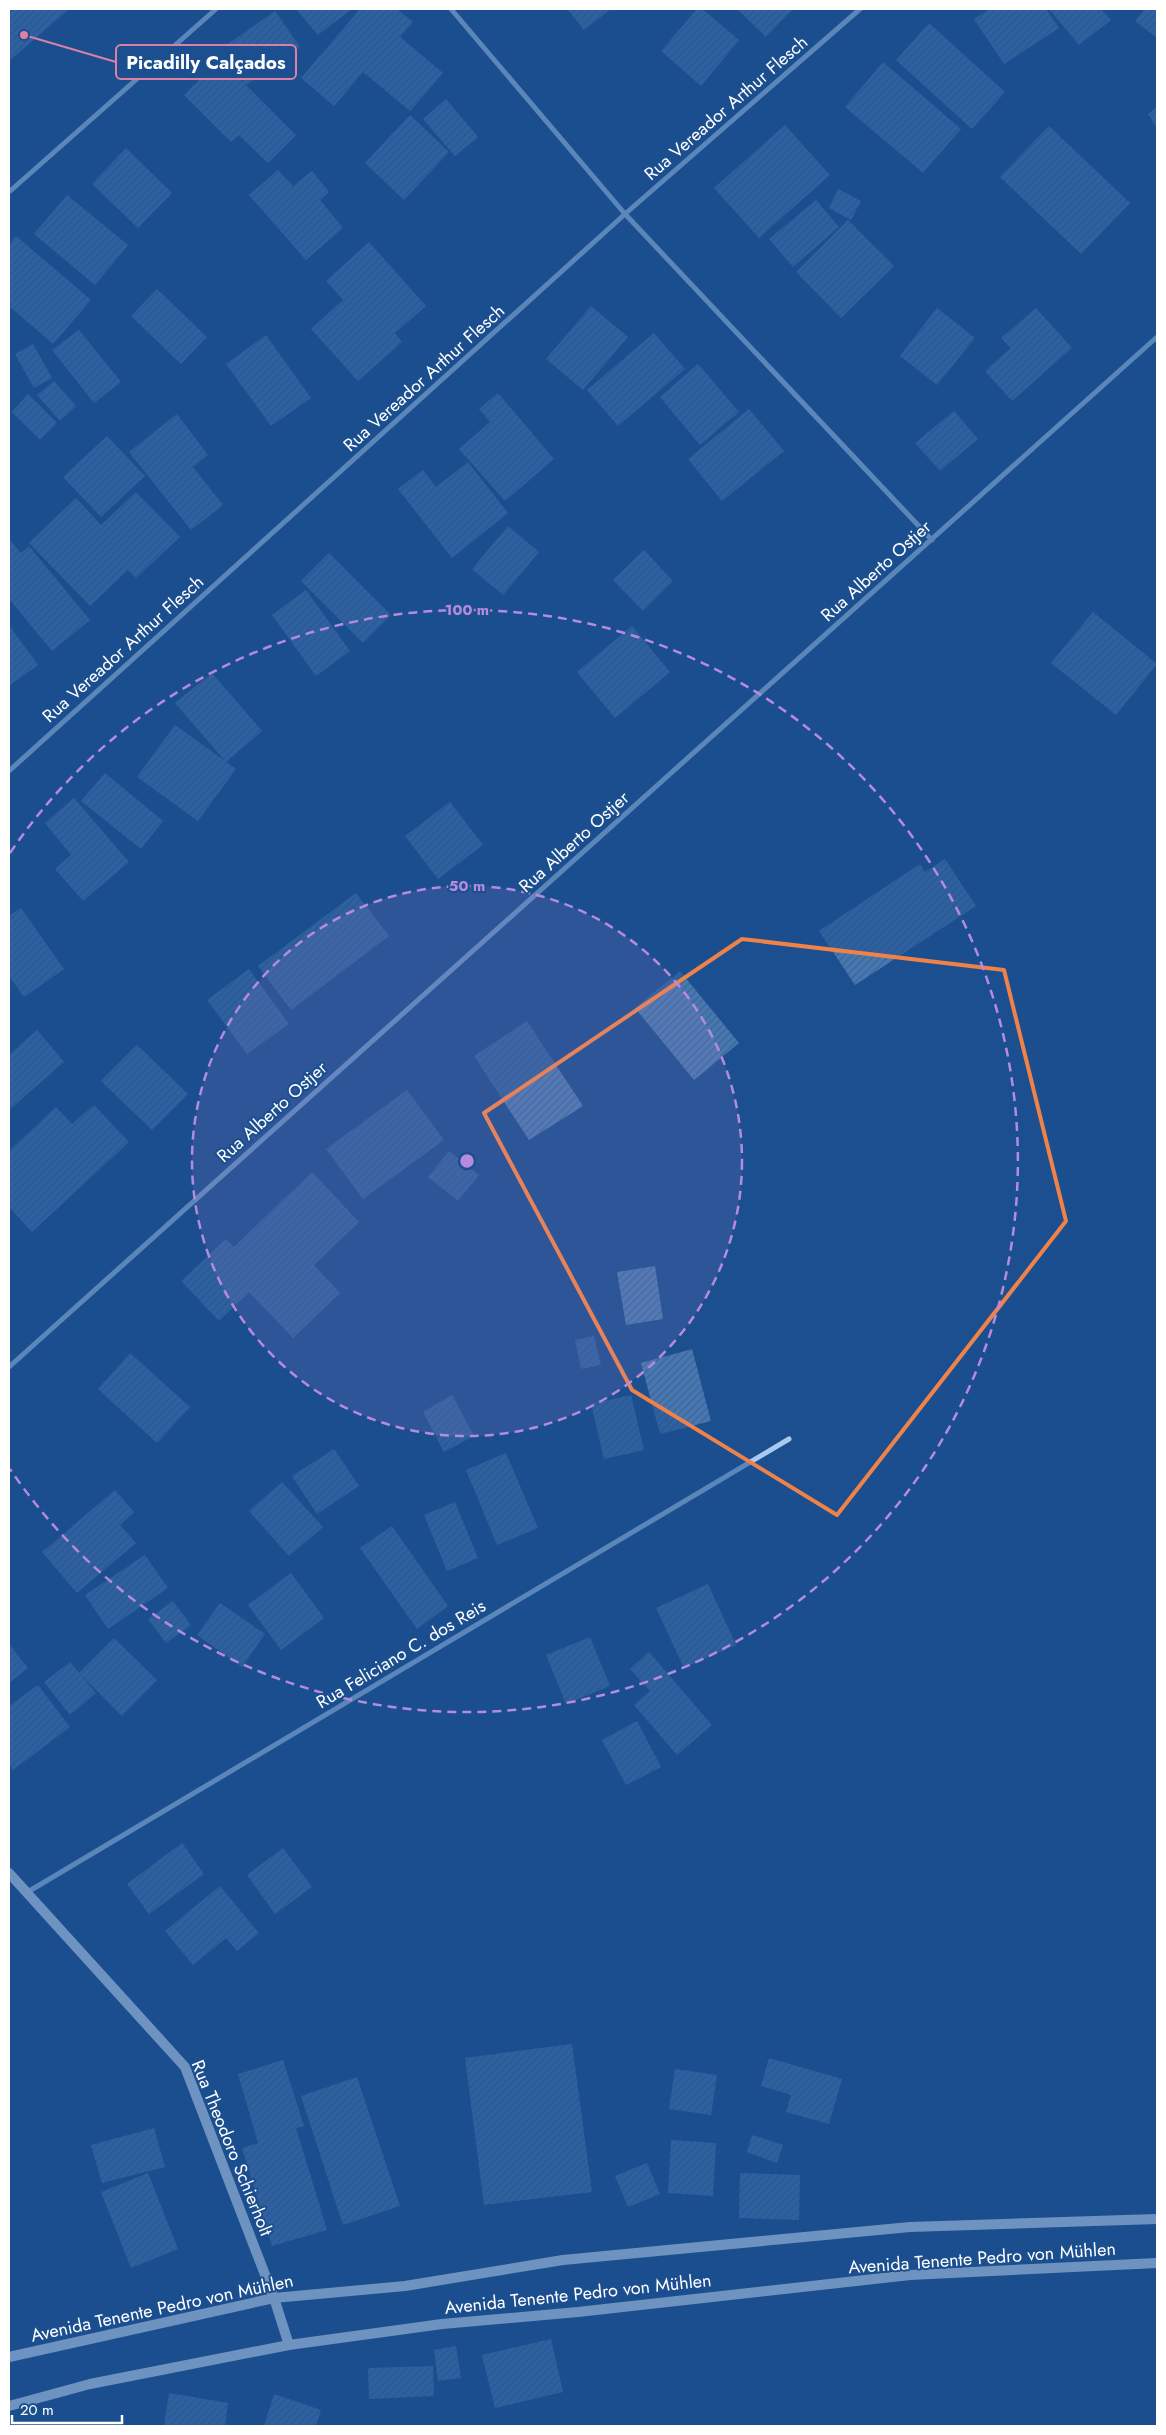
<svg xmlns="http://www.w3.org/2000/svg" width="1166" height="2435" viewBox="0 0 1166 2435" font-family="Jost,sans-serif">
<defs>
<pattern id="building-hatch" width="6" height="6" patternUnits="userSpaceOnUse" patternTransform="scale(1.25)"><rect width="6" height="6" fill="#4478b7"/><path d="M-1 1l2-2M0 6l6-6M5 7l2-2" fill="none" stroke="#486282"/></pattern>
</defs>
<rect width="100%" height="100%" fill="#1b4f8f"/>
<g fill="url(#building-hatch)">
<path d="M9 9H69L9 61Z"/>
<path d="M296 9H352L318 35Z"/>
<path d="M360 9H397L413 22 400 37 443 73 410 111 363 72 334 106 301 78Z"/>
<path d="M567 9H611L584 30Z"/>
<path d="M697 9H702L739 40 701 86 661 51Z"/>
<path d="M737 9H793L766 37Z"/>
<path d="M990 9H1046L1059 28 1004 64 974 19Z"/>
<path d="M1049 9H1101L1111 20 1079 45Z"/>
<path d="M1145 9H1157V38L1135 21Z"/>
<path d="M275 11 300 47 246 85 221 49Z"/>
<path d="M929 23 1005 92 972 129 896 60Z"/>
<path d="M220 59 296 135 268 163 239 135 231 142 184 95Z"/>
<path d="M883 62 961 129 923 173 845 107Z"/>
<path d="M446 99 478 137 455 156 423 119Z"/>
<path d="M1157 107V128L1148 114Z"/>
<path d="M410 115 449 152 404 200 365 163Z"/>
<path d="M785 125 830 175 759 238 714 188Z"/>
<path d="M1049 126 1130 203 1081 254 1000 177Z"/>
<path d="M126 148 172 193 138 228 92 184Z"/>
<path d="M278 170 293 186 312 171 329 192 320 200 343 228 306 260 249 195Z"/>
<path d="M838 189 861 201 851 220 829 208Z"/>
<path d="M67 195 128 245 95 285 34 234Z"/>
<path d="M816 200 839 227 793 267 769 239Z"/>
<path d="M848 220 894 266 841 318 796 272Z"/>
<path d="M16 236 91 300 53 344 9 306V245Z"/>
<path d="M369 242 426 306 395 333 402 342 358 381 311 329 343 300 326 281Z"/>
<path d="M157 289 207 337 181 364 131 316Z"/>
<path d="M591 306 628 337 583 390 546 359Z"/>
<path d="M937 308 975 338 937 385 900 356Z"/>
<path d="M1036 308 1072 348 1012 401 985 371 1011 348 1001 338Z"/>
<path d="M79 330 121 382 94 403 52 350Z"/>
<path d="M654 333 685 369 618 426 587 390Z"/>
<path d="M266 335 311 398 271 426 226 364Z"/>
<path d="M33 344 52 378 34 388 15 354Z"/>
<path d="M698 364 739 412 700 445 660 397Z"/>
<path d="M54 381 76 406 60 421 37 395Z"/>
<path d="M498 393 554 459 505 501 459 449 490 422 479 409Z"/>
<path d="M28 394 57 423 40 440 12 412Z"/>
<path d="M749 409 784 451 722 501 688 459Z"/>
<path d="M954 411 978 439 940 471 915 443Z"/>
<path d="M177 414 208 455 193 467 223 505 191 530 129 452Z"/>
<path d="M107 436 145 476 101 517 63 477Z"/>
<path d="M468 462 508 513 452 558 398 489 423 470 436 487Z"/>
<path d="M136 492 180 537 136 578 128 570 90 606 29 543 76 498 101 525Z"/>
<path d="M508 526 539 552 503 595 472 569Z"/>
<path d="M9 539 21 553 29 546 90 620 52 651 9 599Z"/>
<path d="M644 550 673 581 643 611 613 580Z"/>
<path d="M329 553 391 615 363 643 301 581Z"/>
<path d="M306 590 350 651 316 676 272 615Z"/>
<path d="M1093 612 1157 664 1116 715 1051 663Z"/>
<path d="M9 625 38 665 9 686Z"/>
<path d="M632 626 670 672 615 718 577 672Z"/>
<path d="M212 673 262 731 226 762 175 703Z"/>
<path d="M175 725 236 769 198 821 137 777Z"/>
<path d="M105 773 163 821 141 849 81 801Z"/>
<path d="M74 798 129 862 83 901 55 869 71 855 45 823Z"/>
<path d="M450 802 483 845 438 879 405 836Z"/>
<path d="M945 859 976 906 855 985 819 931 920 864 925 872Z"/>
<path d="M356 893 389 936 291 1010 258 966Z"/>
<path d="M21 908 64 969 24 997 9 976V916Z"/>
<path d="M249 969 289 1024 247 1054 207 1000Z"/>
<path d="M680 971 739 1043 694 1080 635 1008Z"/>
<path d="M527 1021 583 1106 529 1140 474 1056Z"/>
<path d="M37 1030 64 1062 9 1110V1055Z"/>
<path d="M137 1045 188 1094 152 1130 101 1081Z"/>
<path d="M407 1090 444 1140 363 1199 326 1149Z"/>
<path d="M94 1105 129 1142 32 1232 9 1207V1151L56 1107 72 1124Z"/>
<path d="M449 1151 479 1175 458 1201 428 1177Z"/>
<path d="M312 1172 359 1222 314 1265 340 1293 293 1338 249 1292 219 1321 181 1281 226 1239 234 1247Z"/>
<path d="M655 1266 663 1319 626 1325 617 1272Z"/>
<path d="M594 1336 601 1365 581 1369 575 1340Z"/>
<path d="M692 1349 711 1421 660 1434 641 1363Z"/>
<path d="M130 1353 190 1407 157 1443 98 1389Z"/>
<path d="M452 1395 474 1436 444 1452 423 1412Z"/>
<path d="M631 1395 644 1450 604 1459 591 1404Z"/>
<path d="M334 1449 359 1486 317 1514 292 1476Z"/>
<path d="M506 1453 538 1528 497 1545 466 1470Z"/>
<path d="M282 1482 323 1527 289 1556 249 1511Z"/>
<path d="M115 1490 134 1512 120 1525 136 1543 77 1593 42 1552Z"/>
<path d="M455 1502 478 1558 447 1571 424 1515Z"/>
<path d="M392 1526 448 1606 417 1629 360 1548Z"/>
<path d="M145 1555 168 1588 108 1629 85 1595Z"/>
<path d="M291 1573 324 1618 281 1650 248 1605Z"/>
<path d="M708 1584 736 1645 684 1668 656 1608Z"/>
<path d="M173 1601 191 1625 166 1643 148 1619Z"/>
<path d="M220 1603 265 1634 242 1667 197 1635Z"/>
<path d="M590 1637 610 1686 566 1704 546 1655Z"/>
<path d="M114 1638 157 1680 122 1716 79 1673Z"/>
<path d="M9 1644 28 1668 9 1683Z"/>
<path d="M649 1652 712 1725 677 1755 634 1705 650 1691 630 1669Z"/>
<path d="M70 1662 96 1693 70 1715 44 1682Z"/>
<path d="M38 1685 70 1727 13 1770 9 1764V1706Z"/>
<path d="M637 1721 661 1767 626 1785 602 1740Z"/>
<path d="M182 1843 204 1874 149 1914 127 1884Z"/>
<path d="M283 1848 312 1887 275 1914 247 1875Z"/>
<path d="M220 1886 259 1933 237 1951 226 1938 193 1965 165 1931Z"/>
<path d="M572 2044 592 2192 484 2205 465 2058Z"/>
<path d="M769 2058 842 2079 829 2124 786 2112 791 2095 761 2086Z"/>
<path d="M283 2060 304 2126 296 2128 327 2230 272 2246 242 2148 258 2143 238 2074Z"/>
<path d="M675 2069 717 2075 711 2115 669 2109Z"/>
<path d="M357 2077 400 2206 343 2225 301 2096Z"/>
<path d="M154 2128 165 2167 102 2183 91 2145Z"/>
<path d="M752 2135 783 2145 777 2163 747 2152Z"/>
<path d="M671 2140 716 2143 713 2196 668 2193Z"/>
<path d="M647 2163 660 2194 628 2207 615 2176Z"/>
<path d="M148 2173 178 2249 131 2268 101 2192Z"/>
<path d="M740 2173 800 2175 799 2220 739 2218Z"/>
<path d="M551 2339 563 2392 495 2408 482 2355Z"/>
<path d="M456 2346 461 2378 438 2381 434 2350Z"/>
<path d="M433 2366 434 2396 369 2399 368 2368Z"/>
<path d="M169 2393 228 2403 225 2426H164Z"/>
<path d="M274 2394 321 2410 316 2426H264Z"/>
</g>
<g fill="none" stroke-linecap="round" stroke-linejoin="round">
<g stroke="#a9c9ee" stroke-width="5">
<path d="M451 9 625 214 932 540"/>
<path d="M9 192 216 9"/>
<path d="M9 771 625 214 860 9"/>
<path d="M9 1367 1157 337"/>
<path d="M26 1893 789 1439"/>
</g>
<g stroke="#d6e6fa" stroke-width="10">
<path d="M9 1873 185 2067 274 2298 289 2345"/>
<path d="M9 2357 274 2298 405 2286 563 2260 910 2227 1157 2219"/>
<path d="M9 2406 90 2384 289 2345 442 2324 578 2312 910 2275 1157 2263"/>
</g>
</g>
<path d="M0 0H1166V2435H0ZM742 939 1004 970 1066 1221 837 1515 632 1390 484 1113Z" fill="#1b4f8f" fill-opacity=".55" fill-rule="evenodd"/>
<path fill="none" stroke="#ee8249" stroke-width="4" stroke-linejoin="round" d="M742 939 1004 970 1066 1221 837 1515 632 1390 484 1113Z"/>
<circle cx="467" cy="1161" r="275" fill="#b68bdc" fill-opacity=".12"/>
<g fill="none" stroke="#b68bdc" stroke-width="2.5" stroke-dasharray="9 6">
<circle cx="467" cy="1161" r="275"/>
<path d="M10 853A551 551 0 1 1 10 1469"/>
</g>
<g text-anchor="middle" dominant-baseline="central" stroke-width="4" stroke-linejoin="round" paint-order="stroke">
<g font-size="18" fill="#fff" stroke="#1b4f8f">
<text transform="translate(726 108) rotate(-41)">Rua Vereador Arthur Flesch</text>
<text transform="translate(424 378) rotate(-42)">Rua Vereador Arthur Flesch</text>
<text transform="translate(876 571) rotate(-42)">Rua Alberto Ostjer</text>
<text transform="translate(123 649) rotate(-42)">Rua Vereador Arthur Flesch</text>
<text transform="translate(574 842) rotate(-42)">Rua Alberto Ostjer</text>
<text transform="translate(272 1112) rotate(-42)">Rua Alberto Ostjer</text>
<text transform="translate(401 1654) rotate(-31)">Rua Feliciano C. dos Reis</text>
<text transform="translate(232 2148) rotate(68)">Rua Theodoro Schierholt</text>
<text transform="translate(982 2258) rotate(-4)">Avenida Tenente Pedro von Mühlen</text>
<text transform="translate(578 2294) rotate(-6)">Avenida Tenente Pedro von Mühlen</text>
<text transform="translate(162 2308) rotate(-12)">Avenida Tenente Pedro von Mühlen</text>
</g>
</g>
<circle cx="467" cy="1161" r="8" fill="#b68bdc" stroke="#1b4f8f" stroke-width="2.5"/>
<g font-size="15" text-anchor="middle" font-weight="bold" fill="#b68bdc" stroke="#1b4f8f" stroke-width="4" stroke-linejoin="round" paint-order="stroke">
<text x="467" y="615">100 m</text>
<text x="467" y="891">50 m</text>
</g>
<path fill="none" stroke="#dd80a5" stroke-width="2" d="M24 35L116 62"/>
<circle fill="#dd80a5" stroke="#1b4f8f" stroke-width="2" cx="24" cy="35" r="5"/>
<rect fill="#1b4f8f" stroke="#dd80a5" stroke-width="2" x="116" y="45" width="180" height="34" rx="5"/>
<g font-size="19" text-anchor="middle" font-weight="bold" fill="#fff">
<text x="206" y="69">Picadilly Calçados</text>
</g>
<rect width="1166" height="2435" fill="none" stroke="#ffffff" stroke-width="20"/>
<path d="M12 2415v8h110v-8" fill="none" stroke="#ffffff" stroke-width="2.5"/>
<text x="20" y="2415" font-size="15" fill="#ffffff" stroke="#1b4f8f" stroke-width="4" paint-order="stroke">20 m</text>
</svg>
